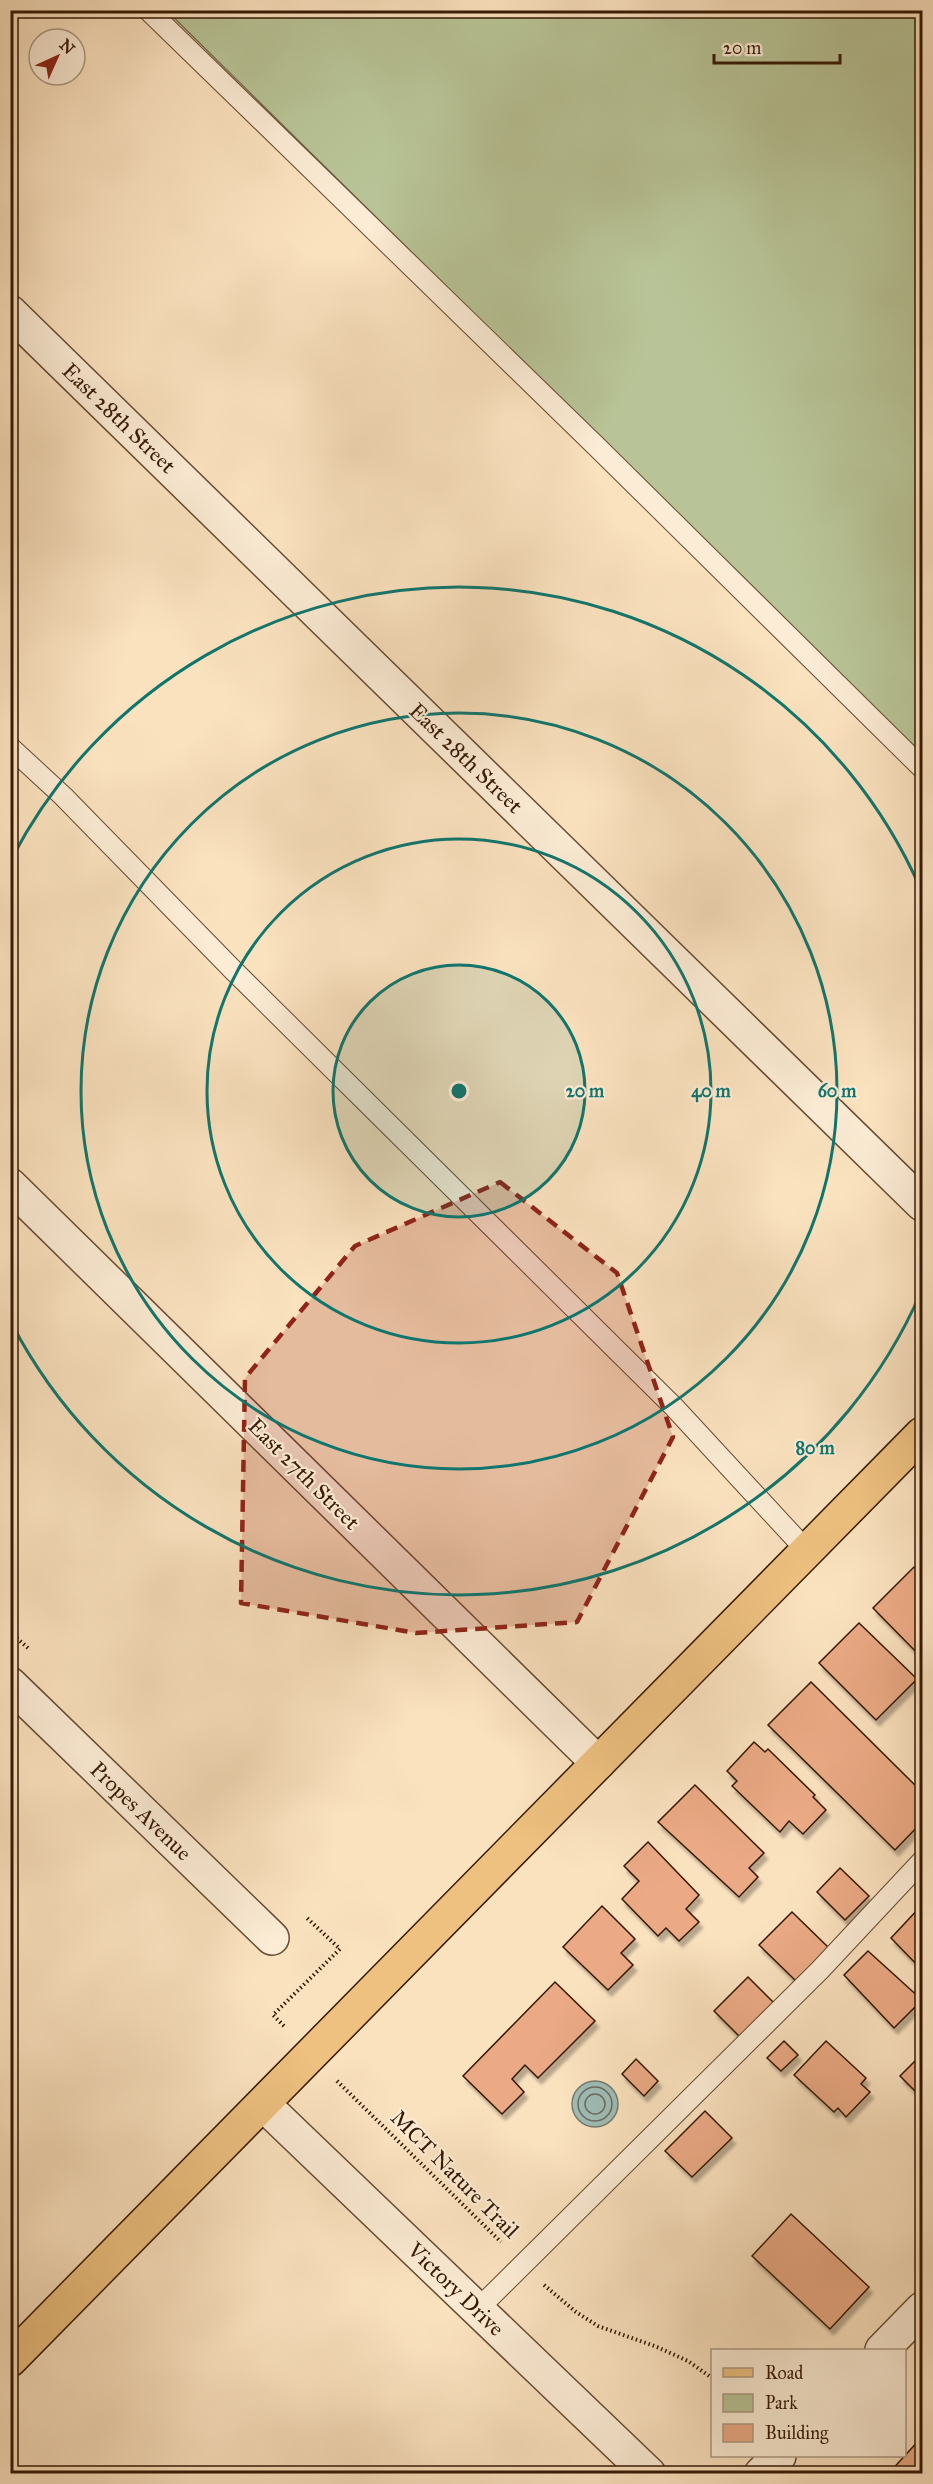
<svg xmlns="http://www.w3.org/2000/svg" width="933" height="2484" viewBox="0 0 933 2484" font-family="'IM FELL Great Primer',serif">
<defs>
<filter id="shadow"><feDropShadow dx="3.5" dy="6" stdDeviation="1.5" flood-color="#0004"/></filter>
</defs>
<rect width="100%" height="100%" fill="#fbe2bf"/>
<filter id="stains"><feTurbulence type="fractalNoise" baseFrequency=".00333" numOctaves="4"/><feColorMatrix values="0 0 0 0 .2 0 0 0 0 .09 0 0 0 0 .02 0 0 0 .5 -.17"/></filter>
<radialGradient id="worn" r=".72"><stop offset=".6" stop-color="#630" stop-opacity="0"/><stop offset="1" stop-color="#630" stop-opacity=".3"/></radialGradient>
<path fill="#b8c497" stroke="#776e4e" stroke-width="1.5" d="M167 11H922V756Z"/>
<circle fill="#9fbdb7" stroke="#757b6f" stroke-width="1.5" cx="595" cy="2104" r="23"/>
<g fill="none" stroke-linecap="round" stroke-linejoin="round">
<g stroke="#6a6b5e" stroke-width="1.5">
<circle cx="595" cy="2104" r="17"/>
<circle cx="595" cy="2104" r="10"/>
</g>
</g>
<g fill="#ebaa85" stroke="#361904" stroke-width="1.5" filter="url(#shadow)">
<path d="M914 1567 922 1575V1658L873 1608Z"/>
<path d="M859 1623 917 1679 876 1720 819 1663Z"/>
<path d="M811 1682 922 1792V1822L895 1850 768 1725Z"/>
<path d="M754 1742 765 1752 768 1749 815 1795 813 1797 826 1810 803 1834 789 1821 780 1832 732 1786 737 1781 727 1771Z"/>
<path d="M695 1785 764 1853 749 1868 758 1877 739 1897 658 1822Z"/>
<path d="M648 1842 699 1895 686 1909 699 1922 679 1941 666 1928 658 1936 622 1899 639 1881 624 1866Z"/>
<path d="M840 1868 869 1896 845 1920 817 1892Z"/>
<path d="M922 1905V1970L891 1938Z"/>
<path d="M602 1906 635 1939 621 1953 633 1965 608 1990 563 1947Z"/>
<path d="M792 1912 830 1949 797 1982 759 1945Z"/>
<path d="M868 1951 922 2000 894 2028 844 1975Z"/>
<path d="M748 1977 776 2005 742 2039 714 2011Z"/>
<path d="M555 1982 595 2021 538 2078 525 2065 512 2079 524 2092 502 2114 463 2076Z"/>
<path d="M784 2041 798 2055 781 2071 767 2058Z"/>
<path d="M826 2041 866 2078 861 2084 870 2092 846 2117 838 2108 834 2112 794 2075Z"/>
<path d="M922 2054V2098L900 2076Z"/>
<path d="M636 2059 658 2081 644 2096 622 2074Z"/>
<path d="M705 2111 732 2138 692 2177 665 2151Z"/>
<path d="M791 2214 869 2287 830 2329 752 2256Z"/>
<path d="M922 2437V2474H888Z"/>
</g>
<g fill="none" stroke-linecap="round" stroke-linejoin="round">
<g stroke="#674b33" stroke-width="22">
<g id="service">
<path d="M148 10 597 447 922 768"/>
<path d="M10 747 63 796 233 970 674 1407 807 1551"/>
<path d="M477 2310 820 1970 922 1861"/>
</g>
</g>
<g stroke="#674b33" stroke-width="36">
<g id="minor">
<path d="M10 312 922 1204"/>
<path d="M10 1185 598 1763"/>
<path d="M10 1684 272 1938"/>
<path d="M263 2104 649 2474"/>
<path d="M882 2350 922 2309"/>
<path d="M761 2474 779 2456"/>
</g>
</g>
<g stroke="#361904" stroke-width="36">
<path id="primary" d="M10 2360 922 1434"/>
</g>
<g stroke="#361904" stroke-width="4" stroke-dasharray="1.5 3" stroke-linecap="butt">
<path d="M10 1632 28 1648"/>
<path d="M284 2026 273 2015 340 1949 307 1918"/>
<path d="M337 2081 501 2242"/>
<path d="M544 2285 576 2312 598 2326 657 2347 688 2361 712 2378"/>
</g>
<use href="#service" stroke="#fcecd5" stroke-width="20"/>
<use href="#minor" stroke="#fcecd5" stroke-width="33"/>
<use href="#primary" stroke="#eec180" stroke-width="33"/>
</g>
<path fill="#8f2418" fill-opacity="0.2" stroke="#8f2418" stroke-width="4.5" stroke-dasharray="12 8" stroke-linejoin="round" d="M500 1182 617 1273 673 1437 577 1622 416 1633 241 1603 245 1378 355 1246Z"/>
<circle cx="459" cy="1091" r="126" fill="#0f766e" fill-opacity=".12"/>
<g fill="none" stroke="#0f766e" stroke-width="3">
<circle cx="459" cy="1091" r="126"/>
<circle cx="459" cy="1091" r="252"/>
<circle cx="459" cy="1091" r="378"/>
<path d="M921 1292A504 504 0 0 1 12 1324M12 858A504 504 0 0 1 921 890"/>
</g>
<g text-anchor="middle" dominant-baseline="central" stroke-width="4.5" stroke-linejoin="round" paint-order="stroke">
<g font-size="22" fill="#361904" stroke="#fcecd5">
<text transform="translate(119 418) rotate(44)">East 28th Street</text>
<text transform="translate(466 758) rotate(44)">East 28th Street</text>
<text transform="translate(304 1474) rotate(45)">East 27th Street</text>
<text transform="translate(141 1811) rotate(44)">Propes Avenue</text>
<text transform="translate(455 2174) rotate(45)">MCT Nature Trail</text>
<text transform="translate(456 2289) rotate(44)">Victory Drive</text>
</g>
</g>
<circle cx="459" cy="1091" r="9" fill="#0f766e" stroke="#fcecd5" stroke-width="3"/>
<g font-size="18" text-anchor="middle" font-weight="bold" fill="#0f766e" stroke="#fcecd5" stroke-width="4.5" stroke-linejoin="round" paint-order="stroke">
<text x="585" y="1097">20 m</text>
<text x="711" y="1097">40 m</text>
<text x="837" y="1097">60 m</text>
<text x="815" y="1454">80 m</text>
</g>
<rect width="933" height="2484" fill="none" stroke="#fbe2bf" stroke-width="36"/>
<rect x="12" y="12" width="909" height="2460" fill="none" stroke="#361904" stroke-width="3"/>
<rect x="18" y="18" width="897" height="2448" fill="none" stroke="#361904" stroke-width="1.5"/>
<rect x="711" y="2349" width="195" height="108" fill="#fcecd5" stroke="#ad9881" stroke-width="1.5"/>
<rect x="723" y="2368" width="30" height="9" fill="#eec180" stroke="#ad9881" stroke-width="1.5"/>
<text x="765" y="2379" font-size="18" fill="#361904">Road</text>
<rect x="723" y="2394" width="30" height="18" fill="#b8c497" stroke="#ad9881" stroke-width="1.5"/>
<text x="765" y="2409" font-size="18" fill="#361904">Park</text>
<rect x="723" y="2424" width="30" height="18" fill="#ebaa85" stroke="#ad9881" stroke-width="1.5"/>
<text x="765" y="2439" font-size="18" fill="#361904">Building</text>
<g transform="translate(57 57) rotate(45)"><circle r="28" fill="#fcecd5" stroke="#ad9881" stroke-width="1.5"/>
<path d="M0-4.5L10 22L0 15L-10 22Z" fill="#8f2418"/>
<text y="-9" font-size="16" font-weight="bold" text-anchor="middle" fill="#361904">N</text>
</g>
<path d="M714 54v9h126v-9" fill="none" stroke="#361904" stroke-width="3"/>
<text x="723" y="54" font-size="18" fill="#361904" stroke="#fcecd5" stroke-width="4.5" paint-order="stroke">20 m</text>
<rect width="100%" height="100%" filter="url(#stains)"/>
<rect width="100%" height="100%" fill="url(#worn)"/>
</svg>
